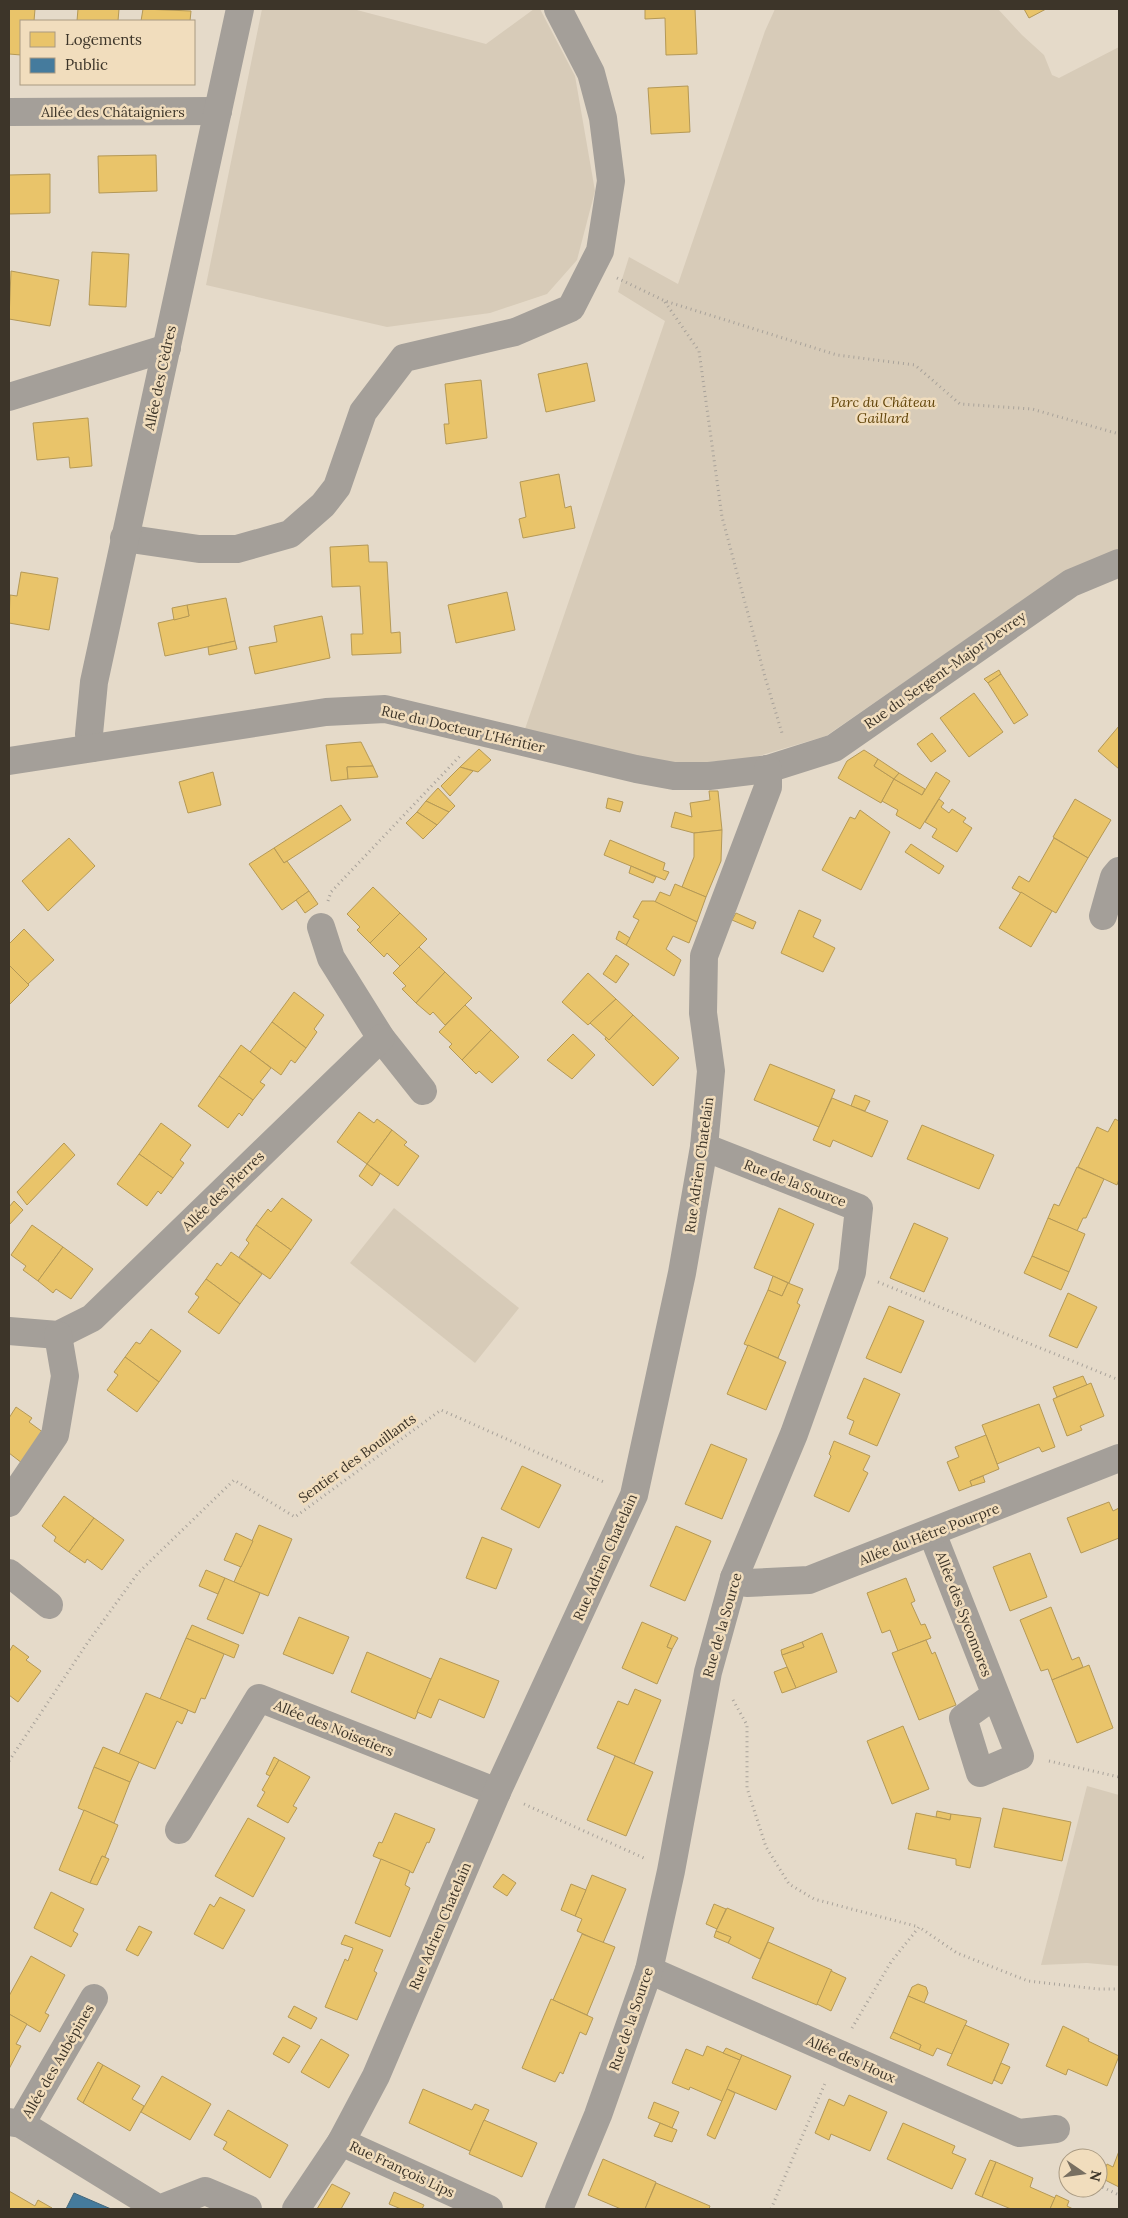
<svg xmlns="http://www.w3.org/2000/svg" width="1128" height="2218" viewBox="0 0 1128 2218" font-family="Lora,serif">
<rect width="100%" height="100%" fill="#e5dac9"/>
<g fill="#d7cbb8">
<path d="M262 9H353L486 44 534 9H540L575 76 595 191 577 260 547 294 490 313 387 327 206 285Z"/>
<path d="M775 9H998L1022 35 1044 55 1052 75 1059 78 1119 47V549L1064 572 826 736 752 758 675 765 525 729 665 321 618 292 629 257 678 284 765 31Z"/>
<path d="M394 1208 519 1308 475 1363 350 1263Z"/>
<path d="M1087 1786 1119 1795V1966L1087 1963 1041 1965Z"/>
</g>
<g fill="#e9c46a" stroke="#b59956">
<path d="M9 9H35L34 21H21V55L9 54Z"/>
<path d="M78 9H119L118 21H77Z"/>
<path d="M143 9 191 11 190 21H141Z"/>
<path d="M645 9H695L697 54 666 55 665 18 645 19Z"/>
<path d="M1024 9H1046L1029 18Z"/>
<path d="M688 86 690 132 651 134 648 88Z"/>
<path d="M156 155 157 191 99 193 98 156Z"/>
<path d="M50 174V213L9 214V175Z"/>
<path d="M92 252 129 254 126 307 89 305Z"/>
<path d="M11 271 59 280 50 326 9 319Z"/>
<path d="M587 363 595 401 546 412 538 374Z"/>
<path d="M481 380 487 438 446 444 444 424H449L445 384Z"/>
<path d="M88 418 92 466 70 468 69 457 37 460 33 423Z"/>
<path d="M559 474 565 508 571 506 575 528 523 538 519 519 526 517 520 482Z"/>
<path d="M368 545 369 562H387L391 633 400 632 401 653 352 655 351 634H363L360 586 332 587 330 547Z"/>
<path d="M21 572 58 578 49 630 9 623 10 595 17 596Z"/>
<path d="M507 592 515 630 456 643 448 605Z"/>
<path d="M226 598 235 641 165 656 158 623 189 616 187 605Z"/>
<path d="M187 605 189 616 174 620 172 608Z"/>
<path d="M322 616 330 658 255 674 249 647 277 642 274 626Z"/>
<path d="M235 641 237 649 209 655 208 647Z"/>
<path d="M999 670 1001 674 988 683 984 679Z"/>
<path d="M1001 674 1028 715 1014 724 988 683Z"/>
<path d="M974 693 1003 732 969 757 940 718Z"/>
<path d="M1119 726V769L1098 751Z"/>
<path d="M932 733 946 751 931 762 917 744Z"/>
<path d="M361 742 373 766 347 767 348 779 331 781 326 745Z"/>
<path d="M479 749 491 760 478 772 460 767Z"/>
<path d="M864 750 878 759 874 766 894 779 881 803 838 778 847 761Z"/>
<path d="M878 759 899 773 894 779 874 766Z"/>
<path d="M373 766 378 777 348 779 347 767Z"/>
<path d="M460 767 473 771 450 796 441 786Z"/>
<path d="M213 772 221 805 188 813 179 782Z"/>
<path d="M936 772 950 781 920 829 896 815 898 810 882 801 894 779 922 795Z"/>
<path d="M899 773 925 789 922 795 894 779Z"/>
<path d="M438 788 455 806 449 812 426 801Z"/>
<path d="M709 791H718L722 830 694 833 671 827 675 812 692 817 690 803 710 800Z"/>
<path d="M608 798 623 802 620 812 606 808Z"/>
<path d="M939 799 944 803 941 807 949 813 952 809 966 818 963 822 972 828 957 852 932 837 937 829 925 822Z"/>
<path d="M1075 799 1111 820 1088 858 1053 837Z"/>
<path d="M426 801 449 812 437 825 417 812Z"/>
<path d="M341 805 351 820 284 863 274 848Z"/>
<path d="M860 810 890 832 861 890 822 870 850 817 855 819Z"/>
<path d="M417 812 437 825 423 839 406 823Z"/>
<path d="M722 830 721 861 706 897 682 887 694 857V833Z"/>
<path d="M69 838 95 866 48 911 22 881Z"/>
<path d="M1054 838 1088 858 1056 913 1012 888 1019 876 1029 882Z"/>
<path d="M610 840 665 863 663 870 669 872 665 880 604 855Z"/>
<path d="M911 844 944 866 939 874 905 852Z"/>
<path d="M274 848 284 863 287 861 309 891 282 910 249 864Z"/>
<path d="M631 866 656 877 653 883 629 873Z"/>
<path d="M675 884 706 897 697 922 655 902 660 892 670 896Z"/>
<path d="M373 887 400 913 370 943 357 930 360 927 347 914Z"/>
<path d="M309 891 318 904 305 913 296 900Z"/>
<path d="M1021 892 1052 911 1031 947 999 928Z"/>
<path d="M642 901H654L697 922 689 943 673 936 666 949 681 960 674 976 626 945 639 920 633 917Z"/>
<path d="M799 910 821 920 813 937 835 948 823 972 781 953Z"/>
<path d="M400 913 427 939 400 966 387 953 384 957 370 943Z"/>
<path d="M736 913 756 922 753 929 732 920Z"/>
<path d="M24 929 54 960 28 984 9 965V944Z"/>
<path d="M619 931 630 938 626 945 616 939Z"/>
<path d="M419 947 445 972 416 1003 402 989 406 986 393 973Z"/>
<path d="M616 955 629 964 616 983 603 974Z"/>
<path d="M9 965 29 985 9 1005Z"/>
<path d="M445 972 472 998 445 1025 433 1012 430 1015 416 1003Z"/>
<path d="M588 973 616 999 588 1025 562 1002Z"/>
<path d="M294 992 324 1015 314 1029 317 1032 306 1048 272 1022Z"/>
<path d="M616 999 633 1015 609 1040 590 1023Z"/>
<path d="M465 1005 491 1030 462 1060 449 1047 452 1044 439 1032Z"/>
<path d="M633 1015 679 1058 653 1086 605 1039 606 1037 609 1040Z"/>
<path d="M272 1022 306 1048 295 1063 291 1060 281 1075 250 1052Z"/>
<path d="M491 1030 519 1057 492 1083 479 1071 476 1074 462 1060Z"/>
<path d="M573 1034 595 1055 572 1079 547 1060Z"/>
<path d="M241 1045 271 1068 260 1082 265 1085 253 1100 219 1076Z"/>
<path d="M770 1064 835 1090 819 1127 754 1100Z"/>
<path d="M219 1076 253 1100 242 1116 239 1113 228 1128 198 1106Z"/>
<path d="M855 1095 870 1101 865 1111 851 1106Z"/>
<path d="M832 1098 888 1121 872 1157 833 1140 830 1147 813 1140Z"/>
<path d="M359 1112 374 1123 377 1119 392 1130 367 1164 337 1142Z"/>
<path d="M1115 1119 1119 1121V1179L1117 1185 1078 1167 1097 1127 1108 1132Z"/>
<path d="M161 1123 191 1145 180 1160 184 1163 173 1178 139 1154Z"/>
<path d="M922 1125 994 1155 979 1189 907 1159Z"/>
<path d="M392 1130 407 1142 404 1145 419 1156 398 1186 367 1164Z"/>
<path d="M64 1143 75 1155 27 1205 17 1192Z"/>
<path d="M139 1154 173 1178 161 1194 158 1191 147 1206 117 1184Z"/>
<path d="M367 1164 380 1174 372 1186 359 1176Z"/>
<path d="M1077 1167 1104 1179 1086 1218H1083L1077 1231 1048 1218 1054 1204 1059 1206Z"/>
<path d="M282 1198 312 1220 291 1250 256 1225 268 1209 271 1212Z"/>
<path d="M14 1201 23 1210 9 1225V1207Z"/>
<path d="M779 1208 814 1224 789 1283 754 1268Z"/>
<path d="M1048 1218 1085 1234 1069 1272 1032 1256Z"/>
<path d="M914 1223 948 1238 924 1292 890 1278Z"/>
<path d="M32 1225 63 1247 38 1281 23 1270 26 1266 11 1255Z"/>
<path d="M256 1225 291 1250 270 1279 239 1257 249 1243 246 1240Z"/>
<path d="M63 1247 93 1269 71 1299 56 1289 53 1293 38 1281Z"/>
<path d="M231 1252 262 1274 240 1304 206 1279 217 1263 221 1266Z"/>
<path d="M1032 1256 1069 1272 1061 1290 1024 1273Z"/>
<path d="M773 1276 788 1283 782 1296 768 1290Z"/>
<path d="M206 1279 240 1304 219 1334 188 1312 199 1297 195 1294Z"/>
<path d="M788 1283 803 1289 797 1303 800 1305 778 1358 744 1344 768 1290 782 1296Z"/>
<path d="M1068 1293 1097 1307 1077 1348 1049 1336Z"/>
<path d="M889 1306 924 1321 901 1373 866 1358Z"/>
<path d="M151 1329 181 1351 159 1382 125 1357 136 1342 140 1344Z"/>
<path d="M748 1345 786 1362 766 1410 727 1394Z"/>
<path d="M125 1357 159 1382 137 1412 107 1390 118 1375 114 1372Z"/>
<path d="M1083 1376 1087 1385 1057 1397 1053 1387Z"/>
<path d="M864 1378 900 1394 877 1446 849 1434 854 1421 847 1418Z"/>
<path d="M1091 1383 1104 1416 1080 1426 1082 1430 1067 1436 1053 1399Z"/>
<path d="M1039 1404 1055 1447 1042 1452 1039 1447 997 1464 982 1425Z"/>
<path d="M16 1407 32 1418 29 1422 44 1433 22 1463 9 1453V1418Z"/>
<path d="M986 1435 999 1469 970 1481 972 1486 959 1491 947 1462 959 1457 955 1447Z"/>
<path d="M834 1441 870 1456 863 1470 868 1473 849 1512 814 1496 831 1456 829 1454Z"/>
<path d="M711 1444 747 1459 722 1519 685 1504Z"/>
<path d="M522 1466 561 1485 539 1528 501 1509Z"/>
<path d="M983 1476 985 1482 972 1486 970 1481Z"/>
<path d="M64 1496 94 1518 69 1552 54 1541 56 1537 42 1526Z"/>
<path d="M1109 1502 1113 1511 1119 1508V1538L1081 1553 1067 1518Z"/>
<path d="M94 1518 124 1540 102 1570 87 1559 85 1563 69 1552Z"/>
<path d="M259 1525 292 1539 268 1596 234 1582Z"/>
<path d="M676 1526 711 1541 685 1601 650 1586Z"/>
<path d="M236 1533 253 1541 241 1567 224 1560Z"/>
<path d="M482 1537 512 1549 496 1589 466 1578Z"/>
<path d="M1030 1553 1047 1597 1010 1611 993 1567Z"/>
<path d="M206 1570 225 1578 218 1594 199 1586Z"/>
<path d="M225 1578 260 1593 243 1634 207 1619Z"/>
<path d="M906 1578 915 1601 911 1603 921 1625 925 1624 931 1638 898 1651 890 1630 882 1633 867 1593Z"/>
<path d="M1051 1607 1072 1660 1079 1657 1083 1667 1052 1680 1048 1669 1041 1671 1020 1620Z"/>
<path d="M299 1617 349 1637 333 1674 283 1654Z"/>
<path d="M642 1622 672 1635 667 1647 672 1649 657 1684 622 1668Z"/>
<path d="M192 1625 239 1645 234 1658 186 1638Z"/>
<path d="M822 1633 837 1672 796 1688 782 1655 804 1647 802 1642Z"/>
<path d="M672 1635 678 1638 672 1649 667 1647Z"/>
<path d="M186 1638 224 1654 205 1699 201 1698 195 1713 160 1699Z"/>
<path d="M926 1640 932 1654 935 1652 956 1705 919 1720 892 1653Z"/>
<path d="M802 1642 804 1647 782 1655 781 1650Z"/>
<path d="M13 1645 29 1657 26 1660 41 1671 18 1702 9 1695V1652Z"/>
<path d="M367 1652 431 1679 415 1719 351 1692Z"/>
<path d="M440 1658 499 1681 484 1718 439 1699 431 1718 417 1712Z"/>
<path d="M1089 1665 1113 1728 1077 1743 1052 1680Z"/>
<path d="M787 1667 796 1688 782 1693 774 1672Z"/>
<path d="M635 1689 661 1700 634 1764 597 1748 618 1701 628 1705Z"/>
<path d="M146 1693 188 1710 182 1724 177 1721 155 1769 119 1754Z"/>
<path d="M903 1726 929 1789 892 1804 867 1741Z"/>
<path d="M103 1747 139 1762 130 1782 94 1767Z"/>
<path d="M615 1756 653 1772 626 1836 587 1820Z"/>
<path d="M274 1757 279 1760 270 1776 266 1774Z"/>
<path d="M279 1760 310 1777 293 1806 297 1808 288 1823 257 1806 265 1792 262 1790Z"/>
<path d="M94 1767 130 1782 114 1823 78 1808Z"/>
<path d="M1003 1808 1071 1822 1062 1861 994 1847Z"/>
<path d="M84 1810 118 1825 105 1857 102 1856 90 1883 59 1870Z"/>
<path d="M937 1811 951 1814 950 1820 936 1817Z"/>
<path d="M395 1813 435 1829 429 1843 427 1842 413 1873 373 1856 379 1842 382 1843Z"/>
<path d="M916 1813 950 1820 951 1814 981 1818 970 1868 956 1865V1859L908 1849Z"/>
<path d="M248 1818 285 1838 253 1897 215 1876Z"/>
<path d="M102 1856 109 1859 97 1885 90 1883Z"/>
<path d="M381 1859 410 1871 405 1885 410 1888 390 1937 355 1923Z"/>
<path d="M503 1874 516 1883 507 1896 493 1887Z"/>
<path d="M592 1875 626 1889 603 1943 577 1931 582 1919 575 1916Z"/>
<path d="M571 1884 586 1890 575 1916 561 1910Z"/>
<path d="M51 1892 84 1909 73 1931 78 1934 71 1947 34 1928Z"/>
<path d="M220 1897 245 1910 223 1949 194 1934 210 1904 214 1907Z"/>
<path d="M714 1904 726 1909 717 1929 706 1924Z"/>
<path d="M727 1908 774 1928 760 1959 728 1943 731 1937 716 1931Z"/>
<path d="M139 1926 152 1932 138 1956 126 1950Z"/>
<path d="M716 1931 731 1937 728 1943 714 1937Z"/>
<path d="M582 1934 615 1947 587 2015 553 2000Z"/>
<path d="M345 1935 383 1950 374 1971 377 1973 357 2020 325 2007 345 1959 348 1961 353 1948 341 1944Z"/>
<path d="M768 1942 832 1970 817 2005 752 1978Z"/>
<path d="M31 1956 65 1975 45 2013 49 2015 40 2032 9 2014V1996Z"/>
<path d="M831 1971 846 1978 831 2011 817 2004Z"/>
<path d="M918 1984 926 1987 928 1993 924 2003 908 1996 912 1987Z"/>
<path d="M908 1996 967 2021 952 2054 937 2048 933 2056 919 2050 921 2045 893 2032Z"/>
<path d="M551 1999 593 2018 586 2035 580 2032 563 2074 560 2072 555 2082 522 2068Z"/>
<path d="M294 2006 317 2018 311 2029 288 2017Z"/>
<path d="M9 2014 27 2024 16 2044 21 2046 9 2069Z"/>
<path d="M965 2025 1009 2044 992 2084 947 2065Z"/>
<path d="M1063 2026 1089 2039 1088 2041 1119 2056 1107 2086 1068 2069 1066 2075 1046 2066Z"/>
<path d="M893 2032 921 2045 919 2050 890 2038Z"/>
<path d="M283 2037 300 2046 289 2063 273 2054Z"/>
<path d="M321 2039 349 2055 329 2088 301 2072Z"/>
<path d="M707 2046 740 2060 722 2101 690 2087 689 2090 672 2083 686 2049 703 2056Z"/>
<path d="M726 2048 742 2055 740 2060 723 2053Z"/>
<path d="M742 2055 791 2076 776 2110 727 2089Z"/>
<path d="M98 2062 103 2065 83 2103 77 2099Z"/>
<path d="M1001 2063 1010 2067 1002 2084 994 2080Z"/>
<path d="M103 2065 140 2086 132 2099 144 2106 130 2131 83 2103Z"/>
<path d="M162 2076 211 2104 190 2140 141 2112Z"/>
<path d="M423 2089 472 2110 475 2104 489 2110 470 2151 409 2123Z"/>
<path d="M727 2089 735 2093 715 2139 707 2135Z"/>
<path d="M849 2095 887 2112 870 2151 831 2134 829 2140 815 2133 829 2099 844 2106Z"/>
<path d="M654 2102 679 2112 672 2128 648 2118Z"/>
<path d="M228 2110 288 2145 270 2178 223 2149 227 2142 214 2135Z"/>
<path d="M484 2120 537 2143 522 2177 469 2154Z"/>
<path d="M660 2123 677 2130 672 2142 654 2136Z"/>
<path d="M903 2123 955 2146 952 2153 966 2159 952 2189 887 2159Z"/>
<path d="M1119 2151V2187L1101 2178 1107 2164 1113 2167Z"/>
<path d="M603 2159 656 2182 645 2209H621L588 2195Z"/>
<path d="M990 2160 996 2162 982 2197 975 2194Z"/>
<path d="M996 2162 1033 2178 1030 2187 1055 2198 1050 2209H1011L982 2197Z"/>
<path d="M656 2183 710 2206 709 2209H645Z"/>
<path d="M332 2184 350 2193 341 2209H317Z"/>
<path d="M9 2191 35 2206 38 2200 52 2208 9 2209Z"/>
<path d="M394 2192 424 2205 422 2209H401L389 2204Z"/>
<path d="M1056 2195 1069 2201 1067 2206 1073 2209H1050Z"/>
</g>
<path fill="#457b9d" stroke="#43667a" d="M74 2193 111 2209H66Z"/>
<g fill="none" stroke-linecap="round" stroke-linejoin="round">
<g stroke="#a8a29a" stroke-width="3" stroke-dasharray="1 4" stroke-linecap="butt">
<path d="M617 278 665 301 837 355 915 365 960 404 1032 409 1119 434"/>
<path d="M665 302 699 351 722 517 765 677 782 733"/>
<path d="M328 901 331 892 460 756"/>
<path d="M878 1282 1119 1380"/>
<path d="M733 1700 747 1725V1788L766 1847 789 1884 814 1899 919 1927"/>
<path d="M9 1761 88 1642 138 1573 234 1480 295 1517 441 1410 606 1483"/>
<path d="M1049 1761 1119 1777"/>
<path d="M524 1804 644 1858"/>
<path d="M852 2028 891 1962 919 1927 957 1953 1028 1981 1098 1989H1119"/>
<path d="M1098 2185 1119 2195"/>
<path d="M771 2209 826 2081"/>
</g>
<g stroke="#a49f99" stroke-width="28">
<path d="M9 112 218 111"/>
<path d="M9 397 167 348"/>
<path d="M124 538 199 549H237L290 534 323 505 337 487 363 412 404 358 515 332 571 308 600 251 611 181 603 118 591 73 558 9"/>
<path d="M92 748 89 734 94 682 240 9"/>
<path d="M9 761 326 712 385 709 636 769 674 776H709L768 769 834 748 1071 583 1119 563"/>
<path d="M1103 916 1114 877 1119 871"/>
<path d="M321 927 331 958 381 1038 423 1091"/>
<path d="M9 1331 58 1335 92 1318 381 1038"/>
<path d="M9 1503 55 1435 65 1376 58 1335"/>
<path d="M932 1533 1020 1756 980 1773 963 1718 995 1695"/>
<path d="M9 1573 49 1605"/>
<path d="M734 1578 747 1583 809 1580 1119 1458"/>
<path d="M179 1830 259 1698 497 1792"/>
<path d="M649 1970 1019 2133 1056 2129"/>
<path d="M9 2122 21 2124 159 2209 205 2191 248 2209"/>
<path d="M21 2124 94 1998"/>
<path d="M341 2142 489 2209"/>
<path d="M296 2209 341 2142 376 2076 497 1792 634 1495 682 1273 704 1147 711 1071 703 1013 704 956 768 787V769"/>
<path d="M559 2209 598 2115 649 1970 671 1871 708 1672 734 1578 794 1434 852 1272 859 1208 704 1147"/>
</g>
</g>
<g text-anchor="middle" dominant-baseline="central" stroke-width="5" stroke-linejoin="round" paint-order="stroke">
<g font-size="14" fill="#3d3529" stroke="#f1ddbd">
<text x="113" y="112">Allée des Châtaigniers</text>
<text transform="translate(160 378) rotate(-78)">Allée des Cèdres</text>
<text transform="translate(945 670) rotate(-35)">Rue du Sergent-Major Devrey</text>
<text transform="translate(463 729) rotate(13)">Rue du Docteur L'Héritier</text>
<text transform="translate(699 1165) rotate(-82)">Rue Adrien Chatelain</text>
<text transform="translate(795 1183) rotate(21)">Rue de la Source</text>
<text transform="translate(223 1191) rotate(-44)">Allée des Pierres</text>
<text transform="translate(357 1458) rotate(-36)">Sentier des Bouillants</text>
<text transform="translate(929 1534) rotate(-21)">Allée du Hêtre Pourpre</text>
<text transform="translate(605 1557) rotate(-66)">Rue Adrien Chatelain</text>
<text transform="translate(964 1614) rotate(69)">Allée des Sycomores</text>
<text transform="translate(722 1625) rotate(-74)">Rue de la Source</text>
<text transform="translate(334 1728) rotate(22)">Allée des Noisetiers</text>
<text transform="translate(440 1926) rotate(-67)">Rue Adrien Chatelain</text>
<text transform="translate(631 2019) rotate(-71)">Rue de la Source</text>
<text transform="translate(851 2059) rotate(24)">Allée des Houx</text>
<text transform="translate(58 2061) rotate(-60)">Allée des Aubépines</text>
<text transform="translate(402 2169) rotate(25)">Rue François Lips</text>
</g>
<g font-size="14" font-style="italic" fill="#62450a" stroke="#f1ddbd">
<text x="883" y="402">Parc du Château<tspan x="883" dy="16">Gaillard</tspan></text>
</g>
</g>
<rect width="1128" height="2218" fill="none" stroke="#3d3529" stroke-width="20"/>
<rect x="20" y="20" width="175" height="65" fill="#f1ddbd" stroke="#a99a82"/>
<rect x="30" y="32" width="25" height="15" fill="#e9c46a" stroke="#a99a82"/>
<text x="65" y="45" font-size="15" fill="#3d3529">Logements</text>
<rect x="30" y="58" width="25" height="15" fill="#457b9d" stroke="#a99a82"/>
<text x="65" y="70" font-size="15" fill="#3d3529">Public</text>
<g transform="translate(1083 2173) rotate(103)"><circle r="24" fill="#f1ddbd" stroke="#a99a82"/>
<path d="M0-4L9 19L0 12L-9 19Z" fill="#786f61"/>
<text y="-8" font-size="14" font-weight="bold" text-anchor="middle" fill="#3d3529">N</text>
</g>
</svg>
